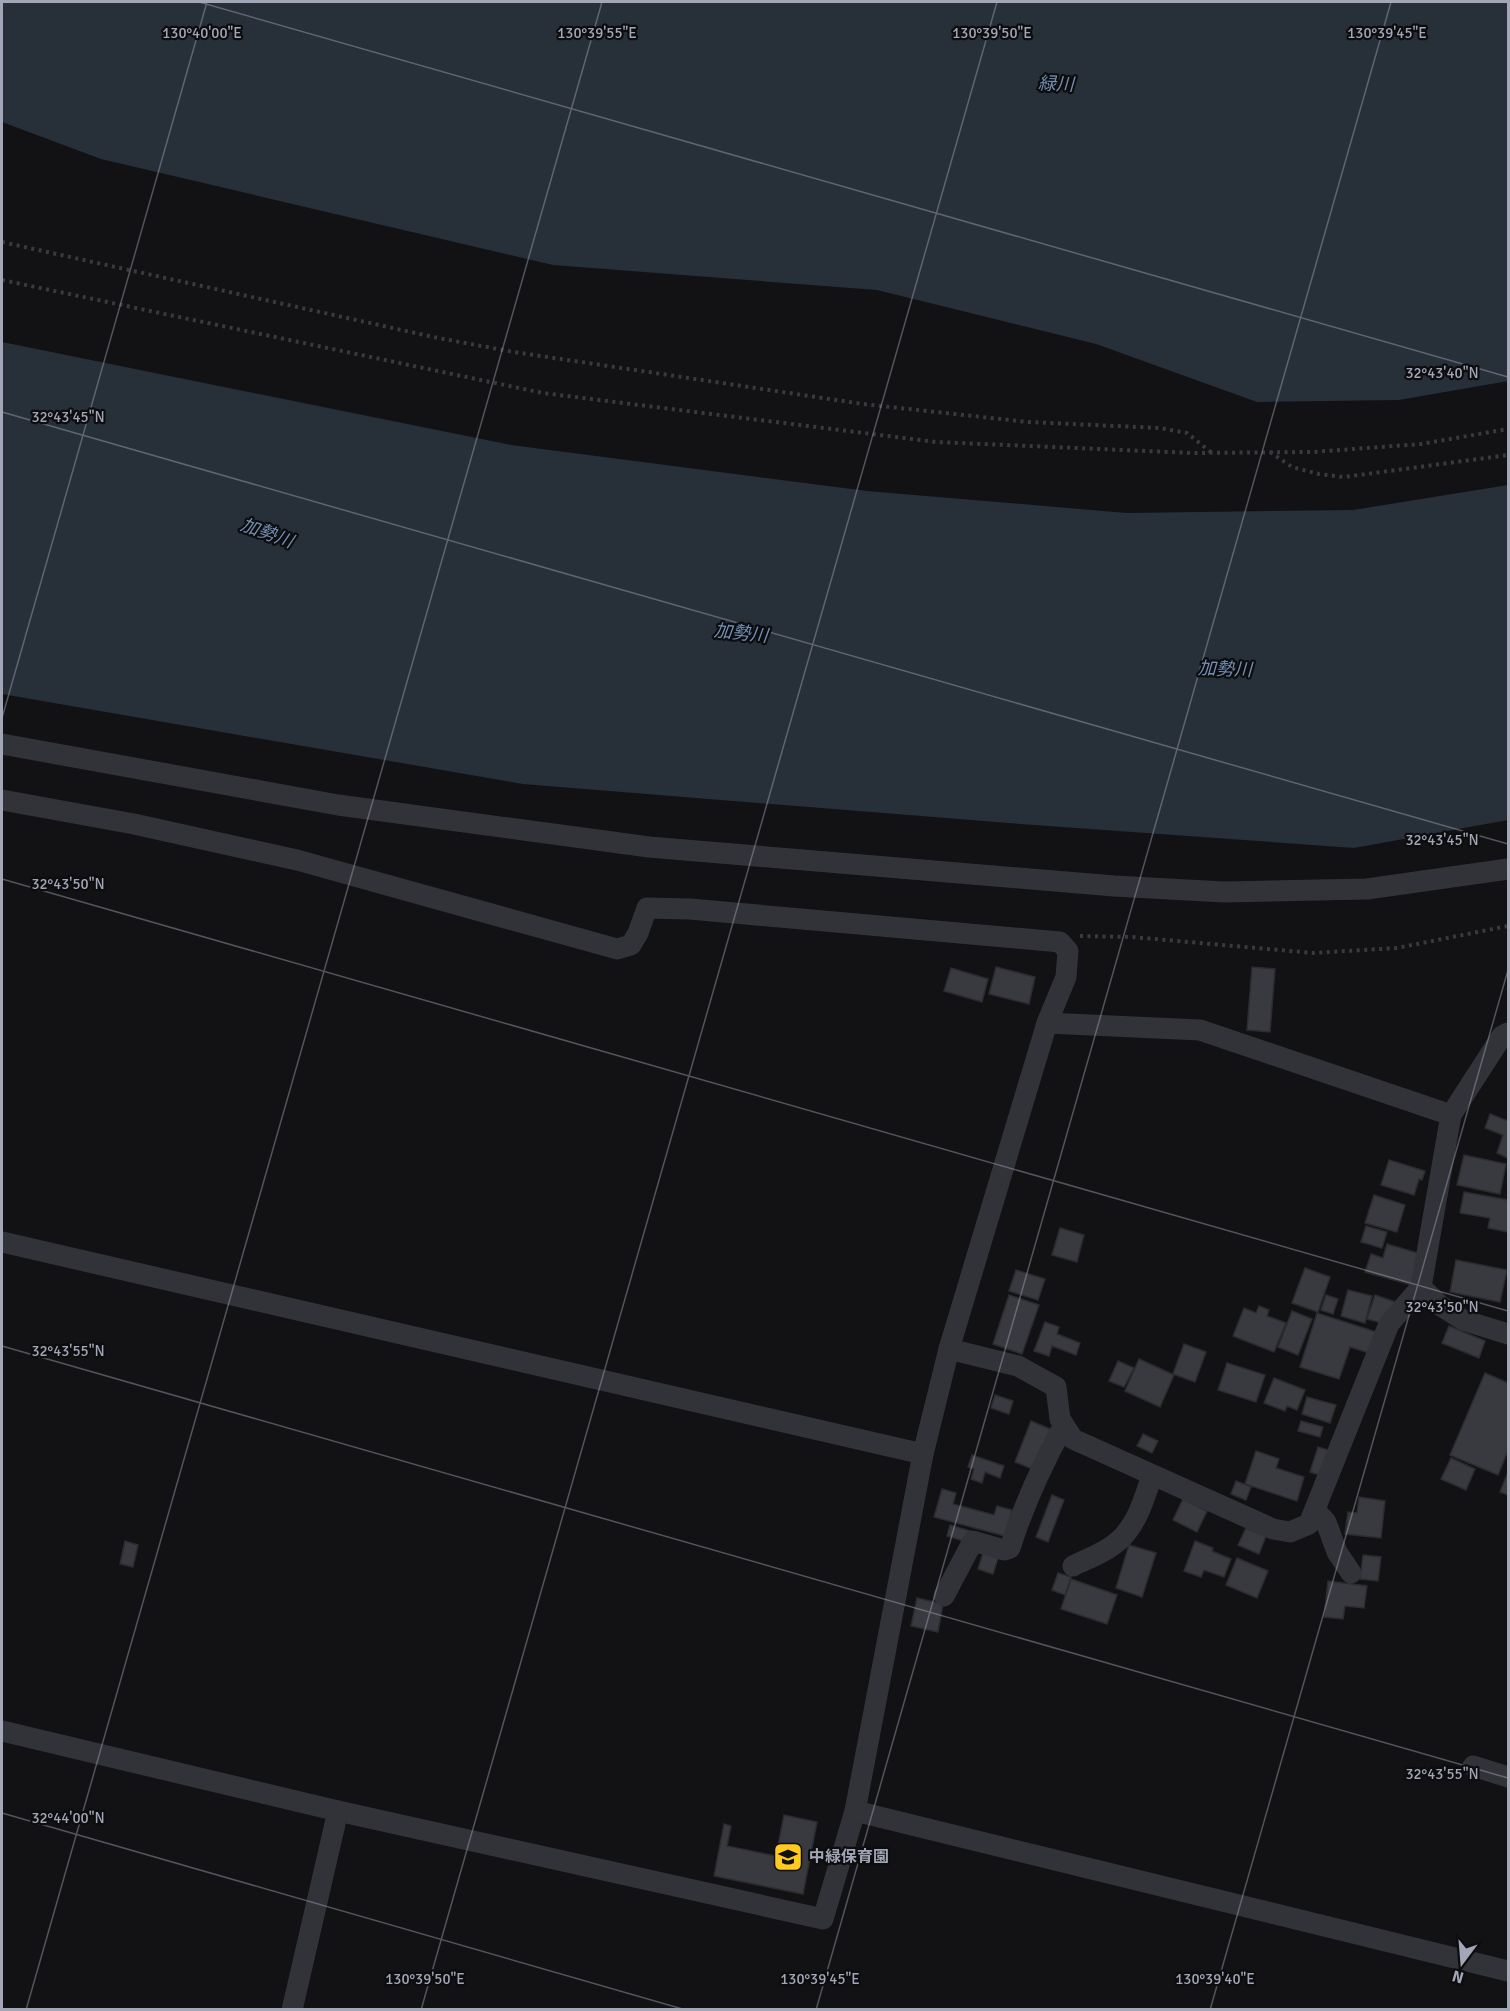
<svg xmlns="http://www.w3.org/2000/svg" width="1510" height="2011" viewBox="0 0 1510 2011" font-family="Signika,'Noto Sans JP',sans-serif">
<rect width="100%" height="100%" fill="#121214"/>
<g fill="#272f39">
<path d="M2 2H1508V381L1399 400 1257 402 1096 344 877 290 553 265 101 159 2 122Z"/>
<path d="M2 342 511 445 867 491 1127 513 1353 510 1508 485V820L1354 848 1020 824 523 784 2 694Z"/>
</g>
<g fill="#393a3f" stroke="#2c2c30" stroke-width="1.5">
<path d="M996 967 1035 977 1029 1004 989 994Z"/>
<path d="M1252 967 1275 969 1270 1032 1247 1030Z"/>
<path d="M951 968 988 979 982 1002 944 991Z"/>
<path d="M1490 1114 1508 1121V1158L1497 1153 1503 1135 1485 1128Z"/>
<path d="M1464 1155 1506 1164 1500 1194 1457 1185Z"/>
<path d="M1389 1160 1425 1171 1422 1180 1419 1179 1414 1195 1381 1185Z"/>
<path d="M1464 1192 1508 1200V1232L1488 1228 1490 1218 1460 1213Z"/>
<path d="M1374 1195 1405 1205 1397 1232 1365 1223Z"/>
<path d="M1366 1226 1387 1232 1382 1248 1361 1242Z"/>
<path d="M1060 1228 1084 1235 1077 1262 1052 1255Z"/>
<path d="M1387 1244 1421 1254 1412 1285 1365 1272 1371 1254 1383 1258Z"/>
<path d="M1456 1260 1507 1270 1500 1302 1450 1292Z"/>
<path d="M1305 1268 1330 1277 1318 1312 1292 1303Z"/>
<path d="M1016 1270 1045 1279 1038 1300 1009 1291Z"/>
<path d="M1348 1290 1372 1296 1365 1323 1341 1316Z"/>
<path d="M1009 1295 1039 1305 1022 1354 993 1344Z"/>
<path d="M1326 1295 1338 1299 1333 1314 1321 1310Z"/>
<path d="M1375 1295 1398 1303 1385 1324 1367 1319Z"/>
<path d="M1259 1306 1269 1310 1267 1316 1286 1323 1274 1352 1233 1336 1244 1308 1256 1313Z"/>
<path d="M1292 1311 1312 1319 1298 1355 1278 1347Z"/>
<path d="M1317 1313 1376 1332 1369 1353 1350 1347 1339 1379 1300 1367Z"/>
<path d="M1045 1322 1059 1327 1057 1334 1080 1343 1076 1355 1052 1346 1049 1356 1034 1351Z"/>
<path d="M1449 1326 1485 1341 1479 1358 1442 1343Z"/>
<path d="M1184 1344 1206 1352 1195 1382 1173 1374Z"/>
<path d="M1139 1359 1174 1375 1160 1407 1125 1391Z"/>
<path d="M1118 1361 1134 1368 1124 1387 1109 1381Z"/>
<path d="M1227 1363 1265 1375 1256 1402 1218 1390Z"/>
<path d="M1485 1373 1508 1383V1450L1498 1475 1450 1455Z"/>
<path d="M1274 1378 1305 1390 1297 1410 1287 1406 1285 1411 1264 1403Z"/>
<path d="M995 1395 1013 1401 1009 1414 991 1408Z"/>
<path d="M1307 1397 1336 1405 1330 1423 1302 1414Z"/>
<path d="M1031 1421 1050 1429 1035 1470 1015 1462Z"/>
<path d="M1301 1421 1323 1427 1320 1437 1298 1431Z"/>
<path d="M1143 1434 1158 1441 1152 1453 1137 1446Z"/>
<path d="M1318 1447 1331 1451 1323 1476 1310 1472Z"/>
<path d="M1256 1451 1279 1459 1276 1468 1304 1477 1297 1501 1245 1484Z"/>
<path d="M972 1455 1004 1466 1000 1478 985 1472 982 1483 971 1479 974 1469 968 1467Z"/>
<path d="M1451 1458 1475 1469 1466 1490 1441 1479Z"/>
<path d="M1508 1472V1495L1500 1492Z"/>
<path d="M1236 1481 1251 1487 1246 1500 1231 1494Z"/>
<path d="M942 1489 956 1493 953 1504 994 1515 997 1506 1012 1510 1005 1536 934 1517Z"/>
<path d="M1052 1495 1064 1500 1048 1542 1036 1537Z"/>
<path d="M1359 1497 1385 1501 1381 1538 1345 1534 1348 1512 1357 1513Z"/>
<path d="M1183 1499 1207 1511 1197 1532 1173 1520Z"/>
<path d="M950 1525 970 1531 967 1542 947 1536Z"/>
<path d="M1246 1528 1266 1536 1259 1554 1238 1545Z"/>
<path d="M125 1541 138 1545 133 1567 120 1564Z"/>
<path d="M1195 1541 1213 1548 1212 1551 1231 1559 1224 1577 1204 1570 1201 1577 1184 1571Z"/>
<path d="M1129 1545 1156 1553 1142 1597 1116 1588Z"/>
<path d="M985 1547 1000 1552 993 1574 978 1569Z"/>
<path d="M1363 1555 1381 1557 1378 1581 1360 1579Z"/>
<path d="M1237 1558 1268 1571 1257 1598 1226 1585Z"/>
<path d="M1058 1573 1071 1577 1065 1595 1052 1590Z"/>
<path d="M1071 1579 1117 1595 1107 1624 1061 1609Z"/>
<path d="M1328 1581 1367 1586 1364 1608 1345 1606 1343 1619 1324 1617Z"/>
<path d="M917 1598 943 1604 938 1632 911 1626Z"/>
<path d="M784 1815 817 1822 803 1894 714 1876 724 1824 731 1826 727 1846 776 1856Z"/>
</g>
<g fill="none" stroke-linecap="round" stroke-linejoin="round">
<g stroke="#383a40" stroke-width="4" stroke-dasharray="3 4.5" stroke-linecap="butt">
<path d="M2 242 438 338 514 352 863 404 1028 422 1160 428 1187 433 1212 453"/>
<path d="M2 280 543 393 936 442 1193 453 1313 452 1421 444 1508 429"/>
<path d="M1270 452 1292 467 1319 474 1344 477 1508 455"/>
<path d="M1080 936 1132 937 1313 953 1397 948 1508 926"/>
</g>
<g stroke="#323339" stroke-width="21">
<path d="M2 744 338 805 649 847 1114 886 1224 892 1367 889 1508 869"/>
<path d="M2 800 134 824 297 860 617 949 631 945 638 933 647 908 690 909 1060 942 1068 951 1066 977 1047 1023 949 1349 923 1454 855 1811 823 1919 338 1811 2 1731"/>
<path d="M1451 1115 1502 1036 1508 1033"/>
<path d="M2 1242 923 1454"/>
<path d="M1421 1287 1441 1306 1463 1320 1508 1334"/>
<path d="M949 1349 1018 1366 1056 1387 1060 1419 1073 1439 1273 1529 1290 1532 1309 1524 1389 1324 1421 1287 1451 1115 1200 1030 1047 1023"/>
<path d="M1315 1510 1326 1522 1337 1552 1351 1573"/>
<path d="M1073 1566C1091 1557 1114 1549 1126 1533 1140 1516 1145 1495 1152 1476"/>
<path d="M944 1596 973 1541 1004 1550 1010 1548C1024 1504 1042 1465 1064 1425"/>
<path d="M1473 1766 1508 1777"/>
<path d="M855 1811 1508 1971"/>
<path d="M292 2010 338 1811"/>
</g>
</g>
<path fill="none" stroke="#a2a6b6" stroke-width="1.5" stroke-opacity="0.45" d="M199 2 1508 377M2 412 1508 844M2 718 207 2M2 879 1508 1311M2 1346 1508 1778M2 1813 686 2010M26 2010 602 2M421 2010 997 2M816 2010 1391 2M1210 2010 1508 970"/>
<defs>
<g id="school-square" transform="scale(1.5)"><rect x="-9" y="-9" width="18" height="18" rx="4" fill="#ffcb1e" stroke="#0d0d0f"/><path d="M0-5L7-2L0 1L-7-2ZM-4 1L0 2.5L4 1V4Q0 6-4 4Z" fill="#111"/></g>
</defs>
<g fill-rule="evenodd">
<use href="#school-square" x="788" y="1857"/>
</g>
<g text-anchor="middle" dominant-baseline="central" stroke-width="4.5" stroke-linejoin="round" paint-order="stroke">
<g font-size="16" font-weight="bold" fill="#a2a6b6" stroke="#0d0d0f" text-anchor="start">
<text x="809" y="1857">中緑保育園</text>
</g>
<g font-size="18" font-style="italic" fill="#7490b5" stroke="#0d0d0f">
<text transform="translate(1056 84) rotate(2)">緑川</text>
<text transform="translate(267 533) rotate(20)">加勢川</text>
<text transform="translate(741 633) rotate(6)">加勢川</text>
<text transform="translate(1225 669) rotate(2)">加勢川</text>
</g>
</g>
<g font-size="15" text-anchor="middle" fill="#a2a6b6" stroke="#0d0d0f" stroke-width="4.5" stroke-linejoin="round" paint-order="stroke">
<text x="202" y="38">130°40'00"E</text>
<text x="597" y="38">130°39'55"E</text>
<text x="992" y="38">130°39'50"E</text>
<text x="1387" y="38">130°39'45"E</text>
<text x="1442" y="378">32°43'40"N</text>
<text x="68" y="422">32°43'45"N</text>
<text x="1442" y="845">32°43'45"N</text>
<text x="68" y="889">32°43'50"N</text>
<text x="1442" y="1312">32°43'50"N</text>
<text x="68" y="1356">32°43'55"N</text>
<text x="1442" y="1779">32°43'55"N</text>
<text x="68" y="1823">32°44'00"N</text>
<text x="425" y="1984">130°39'50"E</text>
<text x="820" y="1984">130°39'45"E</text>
<text x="1215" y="1984">130°39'40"E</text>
</g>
<rect width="1510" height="2011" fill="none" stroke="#a2a6b6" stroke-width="6"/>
<g transform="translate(1462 1963) rotate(196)" stroke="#0d0d0f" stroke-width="4.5" paint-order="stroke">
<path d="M0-4.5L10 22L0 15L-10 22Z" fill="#a2a6b6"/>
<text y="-9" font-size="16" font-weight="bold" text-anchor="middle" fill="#a2a6b6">N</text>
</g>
</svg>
